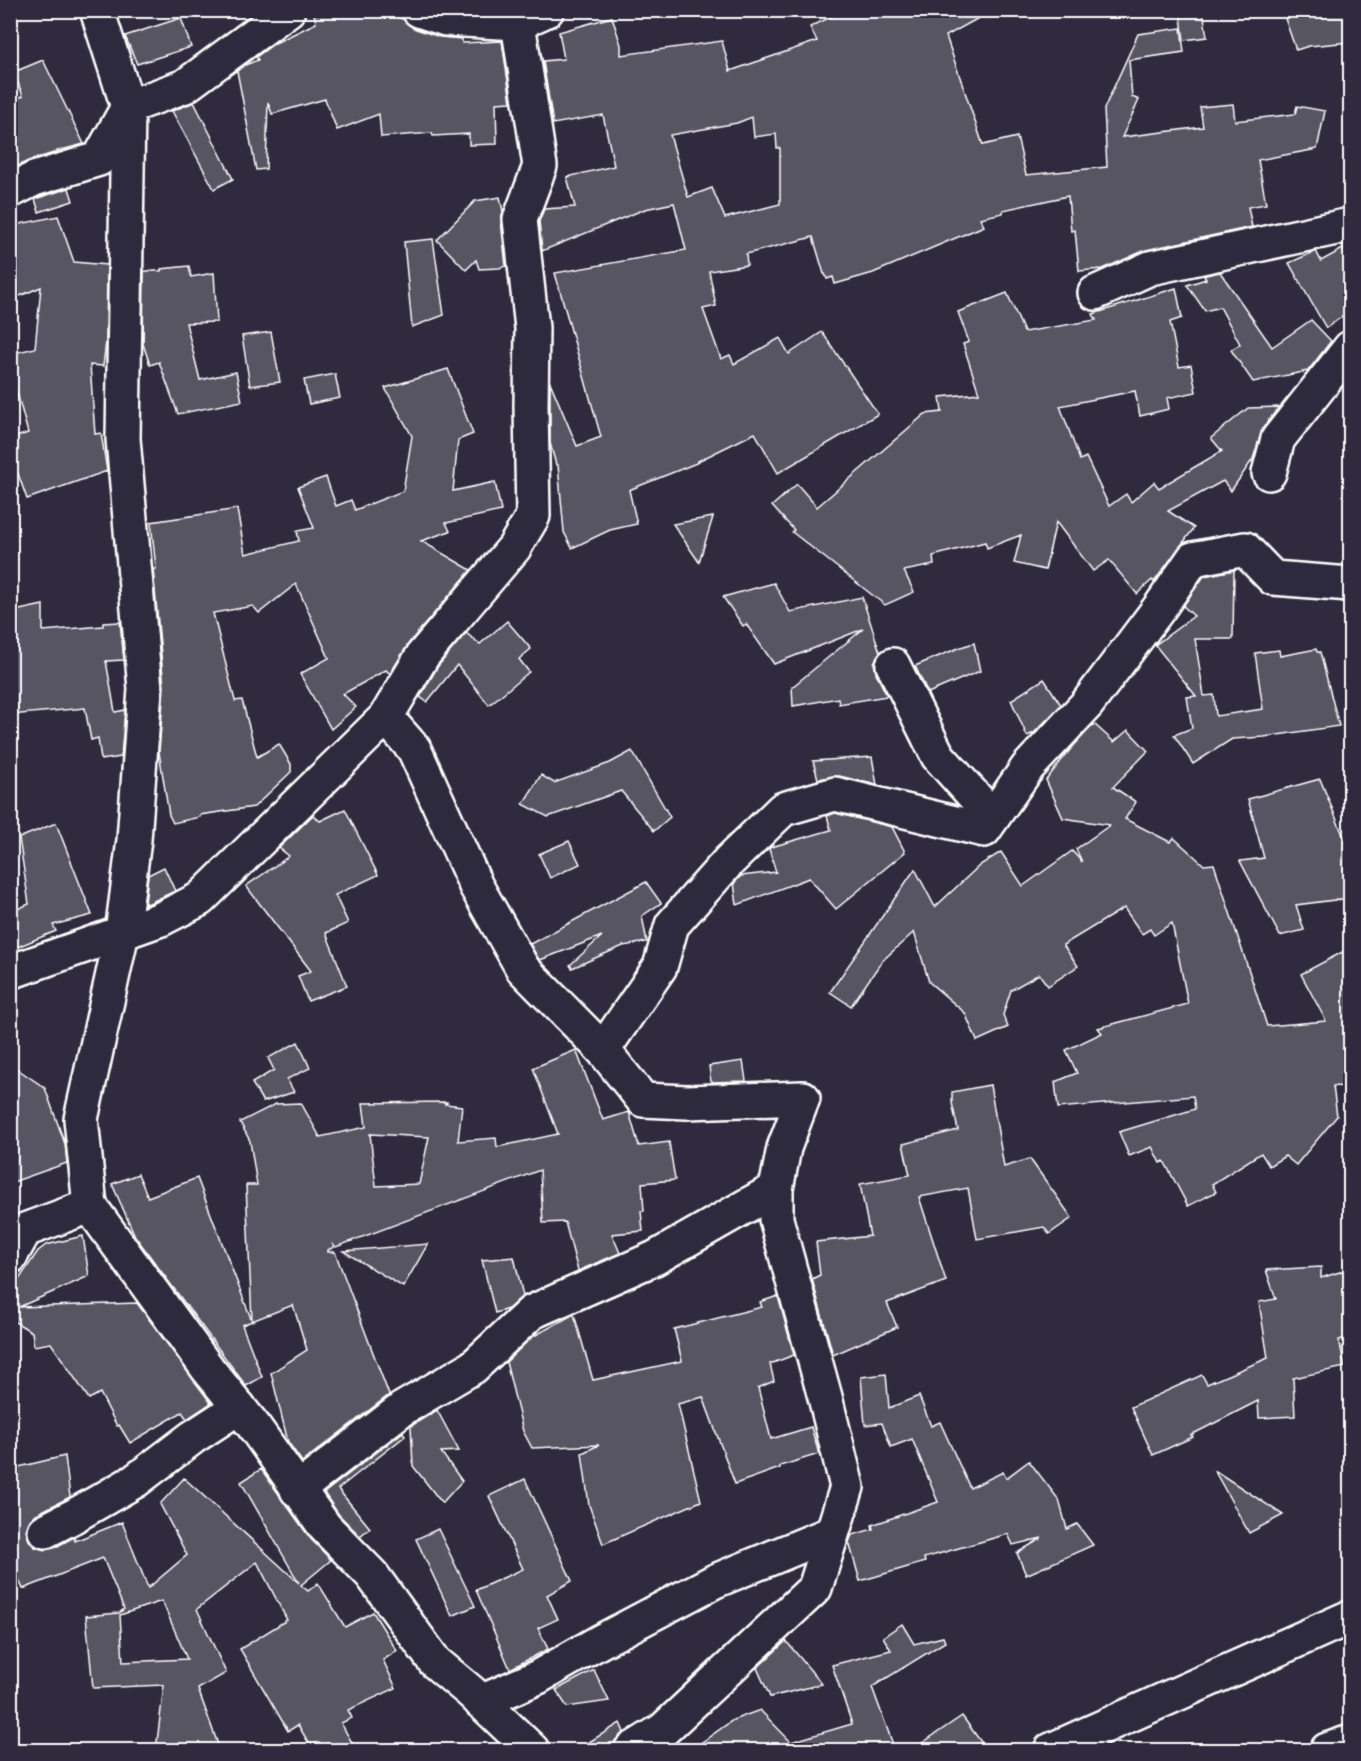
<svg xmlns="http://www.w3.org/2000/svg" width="1361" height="1761" viewBox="0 0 1361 1761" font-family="'Balsamiq Sans',sans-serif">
<rect width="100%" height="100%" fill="#2f2a3d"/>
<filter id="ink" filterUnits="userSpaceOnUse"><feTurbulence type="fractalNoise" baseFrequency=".0167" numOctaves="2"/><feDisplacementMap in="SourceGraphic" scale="12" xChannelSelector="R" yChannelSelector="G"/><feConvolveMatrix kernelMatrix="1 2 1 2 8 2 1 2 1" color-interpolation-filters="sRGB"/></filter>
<g filter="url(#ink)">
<g fill="#595564" stroke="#fff" stroke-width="1.5" fill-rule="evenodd">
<path d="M845 10H919L921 18 944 10H993L946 36 983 145 1017 137 1026 175 1107 167 1104 109 1138 34 1181 28 1184 52 1129 60 1132 97 1139 100 1122 137 1203 127 1200 107 1233 104 1235 121 1295 114 1297 106 1325 111 1317 149 1258 160 1266 204 1248 207 1252 227 1146 250 1103 269 1079 271 1075 230 1071 231 1068 196 1003 210V213L980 218 984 226 873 273 835 284 833 277 827 279 825 274H824L813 237 746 254 747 265 709 271 716 306 703 309 721 359 730 355 734 364 780 338 789 354 822 332 878 414 778 473 755 433 698 461 699 462 629 490 637 524 610 530 572 548 564 532 558 465H556L550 443V382L577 446 601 437 555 273 686 250 674 203 645 209 542 251 539 221 544 209 575 207 567 177 614 166 603 115 553 124 543 61 564 59 559 32 612 17 621 45V55L722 41 730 71 817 41 810 27ZM752 117 754 137 776 134 777 148H780V204L725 218 712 188 688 197 670 135 737 123Z"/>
<path d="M1180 10H1203L1207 37 1184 40Z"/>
<path d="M1282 10H1350V42L1309 46 1296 50Z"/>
<path d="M314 14H385L403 19 413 28 440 37 462 39V43L502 41 511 102 496 103 497 144 469 145V134L433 136 432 133 381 137 379 114 337 130 325 99 272 114 268 102 266 169 256 170 237 71 245 65 258 60 256 57 275 43 316 23Z"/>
<path d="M181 18 191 47 137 64 125 36Z"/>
<path d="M43 60 84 144 57 151V152L28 161 10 170V101L23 96 14 72Z"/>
<path d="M194 102 233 179 214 189 172 111Z"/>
<path d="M69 188 73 201 39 212 35 199Z"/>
<path d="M500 197 503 211 501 221 506 266 499 268 479 269 476 260 466 270 437 240 475 201Z"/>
<path d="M58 216 74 262 107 265 106 342 103 366 90 365 95 434 101 433 107 471 27 499 10 451V439L28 433 10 367V354L35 348 41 287 10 300V226Z"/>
<path d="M433 239 444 315 412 327 404 242Z"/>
<path d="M1350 245V311L1326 328 1289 263 1316 251 1321 261Z"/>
<path d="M189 266 191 277 214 273 217 322 186 323 200 380 236 372 242 401 178 414 159 362 150 365 143 344 144 271H161V269Z"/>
<path d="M1220 272 1272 347 1311 320 1331 341 1308 371 1253 382 1231 350 1240 344 1220 307 1205 311 1187 285 1206 279 1204 276 1206 275Z"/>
<path d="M1176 288 1182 318 1170 322 1179 367 1191 365 1196 392 1167 398 1169 409 1140 416 1135 391 1060 406 1080 460 1086 457 1109 506 1126 494 1131 502 1154 482 1159 488 1222 451 1211 438 1248 408 1279 407 1263 428 1253 459 1231 491 1223 481 1168 511 1194 528 1154 582 1152 580 1137 594 1109 560 1093 571 1056 522 1045 570 1014 563 1021 535 987 548 985 542 933 556 934 565 904 571 914 592 885 605 792 532 794 530 772 506 797 484 817 507 925 414 942 412 940 397 979 393 963 344 969 342 958 312 1007 293 1024 332 1096 320 1093 314Z"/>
<path d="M271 332 280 382 250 386 242 336Z"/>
<path d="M448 369 473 434 458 440 453 491 495 482 501 511 446 523 450 531 421 541 471 570 409 643 390 674 386 670 343 694 356 707 331 729 300 674 329 658 296 584 259 613 253 606 213 613 235 701 242 700 257 757 279 744 291 764V772L254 807 200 815V817L173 823 169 815 159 752 164 687 153 569H156L151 522 237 509 245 554 299 541 297 531 314 528 298 487 326 477 336 506 351 500 355 510 403 491 412 436 385 388Z"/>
<path d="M335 374 340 398 309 404 304 380Z"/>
<path d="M713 517 699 562 673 524Z"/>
<path d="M1234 570 1233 639H1195L1204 696 1214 695 1216 716 1263 709 1255 653 1279 650 1280 656 1316 649 1317 652H1320L1339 726 1264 737 1232 739 1193 764 1174 735 1192 728 1187 697 1196 696 1155 645 1194 616 1183 606 1204 576Z"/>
<path d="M774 583 790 612 862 597 880 652 874 663 876 673 887 696 839 704 838 698 793 706 792 687 863 629 774 664 746 624 743 626 723 597Z"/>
<path d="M43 605V631L103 626V623L120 622 124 660 106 661 115 712 125 710 121 757 101 760 98 738 91 740 85 708 10 715V612Z"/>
<path d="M507 621 531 649 519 659 529 672 489 705 457 665 427 702 420 697 438 666 466 633 480 644Z"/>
<path d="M974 643 980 671 928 693 915 666 961 647Z"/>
<path d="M1044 679 1061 705 1034 733 1027 736 1011 700Z"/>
<path d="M1094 724 1114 742 1128 730 1148 751 1113 787 1136 802 1125 819 1170 842 1174 838 1204 865 1214 864 1267 1026 1326 1021 1301 974 1350 948V1087L1333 1086 1337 1116 1296 1165 1285 1156 1269 1166 1261 1153 1212 1184 1216 1192 1188 1206 1164 1161 1160 1163 1152 1147 1129 1156 1119 1132 1195 1109 1193 1096 1058 1108 1055 1082 1077 1073 1066 1050 1102 1033 1098 1028 1188 1004 1172 923 1154 935 1150 929 1142 934 1124 908 1063 945 1078 966 1048 986 1039 974 1011 990 1003 1015 1008 1027 977 1041 965 1013 929 982 914 932 882 961 851 1006 830 992 915 869 935 907 980 865 1001 852 1023 886 1072 851 1082 862 1076 849 1110 825 1063 818 1046 780 1069 751Z"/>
<path d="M632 751 670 817 654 831 621 791 548 817 523 804 541 775 554 783 610 763Z"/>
<path d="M872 757 877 785 839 776 818 779 813 761Z"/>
<path d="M1320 779 1350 852V898L1296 905 1304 930 1280 936 1240 861 1264 858 1248 799Z"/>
<path d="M345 809 378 875 335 895 348 923 326 933 347 986 308 1001 298 976 311 971 246 886 289 856 279 848 313 815 320 821Z"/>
<path d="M835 813 892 827 905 852 836 909 809 878 737 905 734 883 741 876 776 872 769 849 771 847 831 830 827 816Z"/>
<path d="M56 823 92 915 53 925 56 931 10 950V912L29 904 19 838Z"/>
<path d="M569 841 580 864 550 878 539 854Z"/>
<path d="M164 867 175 891 145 905 148 875Z"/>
<path d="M646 882 661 903 642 916 647 942 623 946 572 968 570 965 602 936 540 960 538 958 530 944Z"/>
<path d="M298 1042 310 1068 287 1079 294 1092 263 1102 252 1083 274 1070 268 1058Z"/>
<path d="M576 1050 603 1120 629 1112 639 1146 669 1142 675 1180 642 1183 644 1211H641L643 1231 612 1234 620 1253 578 1271 565 1222 543 1223 540 1170 336 1247 333 1245 334 1247 328 1250V1252H335L389 1395 302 1462 288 1442 271 1373 307 1350 293 1305 252 1321 246 1185H257L250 1141 240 1122 276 1104 301 1103 320 1137 366 1127 363 1103 447 1102 445 1104 462 1106 458 1141 496 1138 497 1147 558 1134 533 1068ZM370 1134 429 1137 419 1184 376 1186Z"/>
<path d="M743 1061 746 1081 711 1082 709 1066Z"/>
<path d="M10 1064 45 1088 65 1144 67 1163 10 1183Z"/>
<path d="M990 1085 1004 1167 1030 1159 1072 1218 1049 1234 1044 1227 977 1239 968 1188 919 1197 946 1281 887 1303 897 1327 833 1355 812 1279 820 1275 816 1242 870 1236 860 1184 910 1175 903 1144 958 1130 952 1103V1092Z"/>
<path d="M138 1174 148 1197 197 1178 252 1321 242 1325 262 1377 246 1386 135 1236 112 1184Z"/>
<path d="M83 1236 89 1276 19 1307 137 1303 211 1403 187 1419 182 1412 130 1443 119 1425 117 1426 100 1393 89 1399 51 1343 34 1346 32 1332 10 1319V1293L38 1251 46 1245Z"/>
<path d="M428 1244 403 1287 343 1251Z"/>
<path d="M514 1257 523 1296 508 1309 495 1313 482 1260Z"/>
<path d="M1321 1267V1278L1346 1270 1350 1283V1337L1339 1340 1345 1367 1293 1378 1295 1416 1259 1418 1258 1401 1191 1435 1193 1437 1153 1455 1131 1407 1202 1375 1207 1384 1268 1358 1259 1302 1276 1299 1266 1270Z"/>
<path d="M778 1296 794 1355 770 1364 774 1381 758 1388 771 1439 811 1427 819 1454 780 1466V1468L735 1484 703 1397 678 1404 701 1501 603 1544 589 1505 582 1453 599 1445 532 1448 523 1431 506 1362 532 1337 574 1314 593 1380 682 1361 674 1329 762 1307 760 1302Z"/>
<path d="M886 1374 889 1408 919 1396 931 1426 940 1422 970 1488 1003 1472 1006 1478 1029 1461 1059 1500 1067 1529 1077 1524 1093 1545 1026 1575 1017 1553 1042 1538 1013 1545 1008 1534 924 1558 925 1562 860 1581 849 1542 852 1535 873 1529 872 1525 938 1502 912 1439 891 1447 882 1423 865 1425 861 1377Z"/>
<path d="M437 1410 459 1451 441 1452 462 1481 442 1503 413 1466 411 1426Z"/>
<path d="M403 1432 405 1436 338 1489 370 1528 360 1536 339 1515 324 1493Z"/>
<path d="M65 1456 70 1497 36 1514 30 1520 26 1530 29 1540 35 1547 45 1550 54 1548 74 1537 75 1541 122 1522 148 1588 187 1555 160 1504 184 1478 299 1583 241 1482 261 1469 310 1538 331 1560 301 1585 308 1591 318 1583 345 1627 373 1612 397 1651 383 1660 396 1688 348 1710 352 1718 341 1723 356 1750H313L298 1725 288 1731 240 1649 287 1620 257 1562 197 1609 226 1673 198 1689 220 1750H156L164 1685 93 1688 86 1616 119 1613 124 1609 103 1558 23 1589 10 1559V1469ZM162 1601 187 1659 123 1662 120 1615Z"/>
<path d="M1214 1470 1283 1515 1249 1533Z"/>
<path d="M525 1479 572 1581 547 1595 558 1619 538 1628 548 1649 510 1669 476 1590 523 1569 489 1496Z"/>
<path d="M438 1529 475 1606 452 1616 416 1539Z"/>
<path d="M902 1624 914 1644 943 1637 945 1642 872 1687 895 1750H691L733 1720 760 1710 791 1742 852 1724 832 1665 891 1650 883 1637Z"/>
<path d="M786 1641 822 1684 770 1697 757 1668Z"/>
<path d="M594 1670 609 1701 567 1707 556 1690Z"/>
<path d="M962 1716 987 1750H912Z"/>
<path d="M620 1723 624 1732 615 1741 612 1750H576Z"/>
</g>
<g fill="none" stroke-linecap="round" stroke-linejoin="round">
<g stroke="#fff" stroke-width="38">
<g id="minor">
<path d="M97 10 128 107 123 439 145 689 134 840 122 933 81 1119 90 1206 208 1369 253 1425 325 1527 372 1575 435 1662 471 1692 532 1750"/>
<path d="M419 10 446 19 518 23 547 10"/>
<path d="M10 191 34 179 99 159 128 107 185 86 288 10"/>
<path d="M1095 293 1150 268 1350 225"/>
<path d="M1269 473 1278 439 1350 348"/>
<path d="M893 665 938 756 993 817"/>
<path d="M386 717 423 655 514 548 533 516 531 406 532 328 520 219 540 166 518 23"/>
<path d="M10 972 161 919 200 899 386 717 414 749 476 886 523 969 603 1050"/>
<path d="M10 1257 25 1230 90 1206"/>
<path d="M297 1490 402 1409 473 1367 532 1312 655 1258 776 1189"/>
<path d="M45 1531 72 1517 135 1481 193 1437 239 1407"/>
<path d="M481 1702 538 1677 601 1641 715 1581 832 1533"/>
<path d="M631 1750 663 1730 815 1588 847 1487 825 1397 776 1219V1189L784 1148 803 1098 687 1102 643 1100 603 1050 660 967 672 925 729 861 783 809 835 794 984 830 1028 767 1087 704 1160 607 1193 559 1245 549 1273 578 1350 584"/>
<path d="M1051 1750 1350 1617"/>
<path d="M1327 1750 1350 1742"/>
</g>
</g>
<use href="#minor" stroke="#2f2a3d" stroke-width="33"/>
</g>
</g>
<rect width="1361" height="1761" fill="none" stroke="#2f2a3d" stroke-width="36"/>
<rect x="18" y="18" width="1325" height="1725" fill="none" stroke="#fff" stroke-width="2" filter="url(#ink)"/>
</svg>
